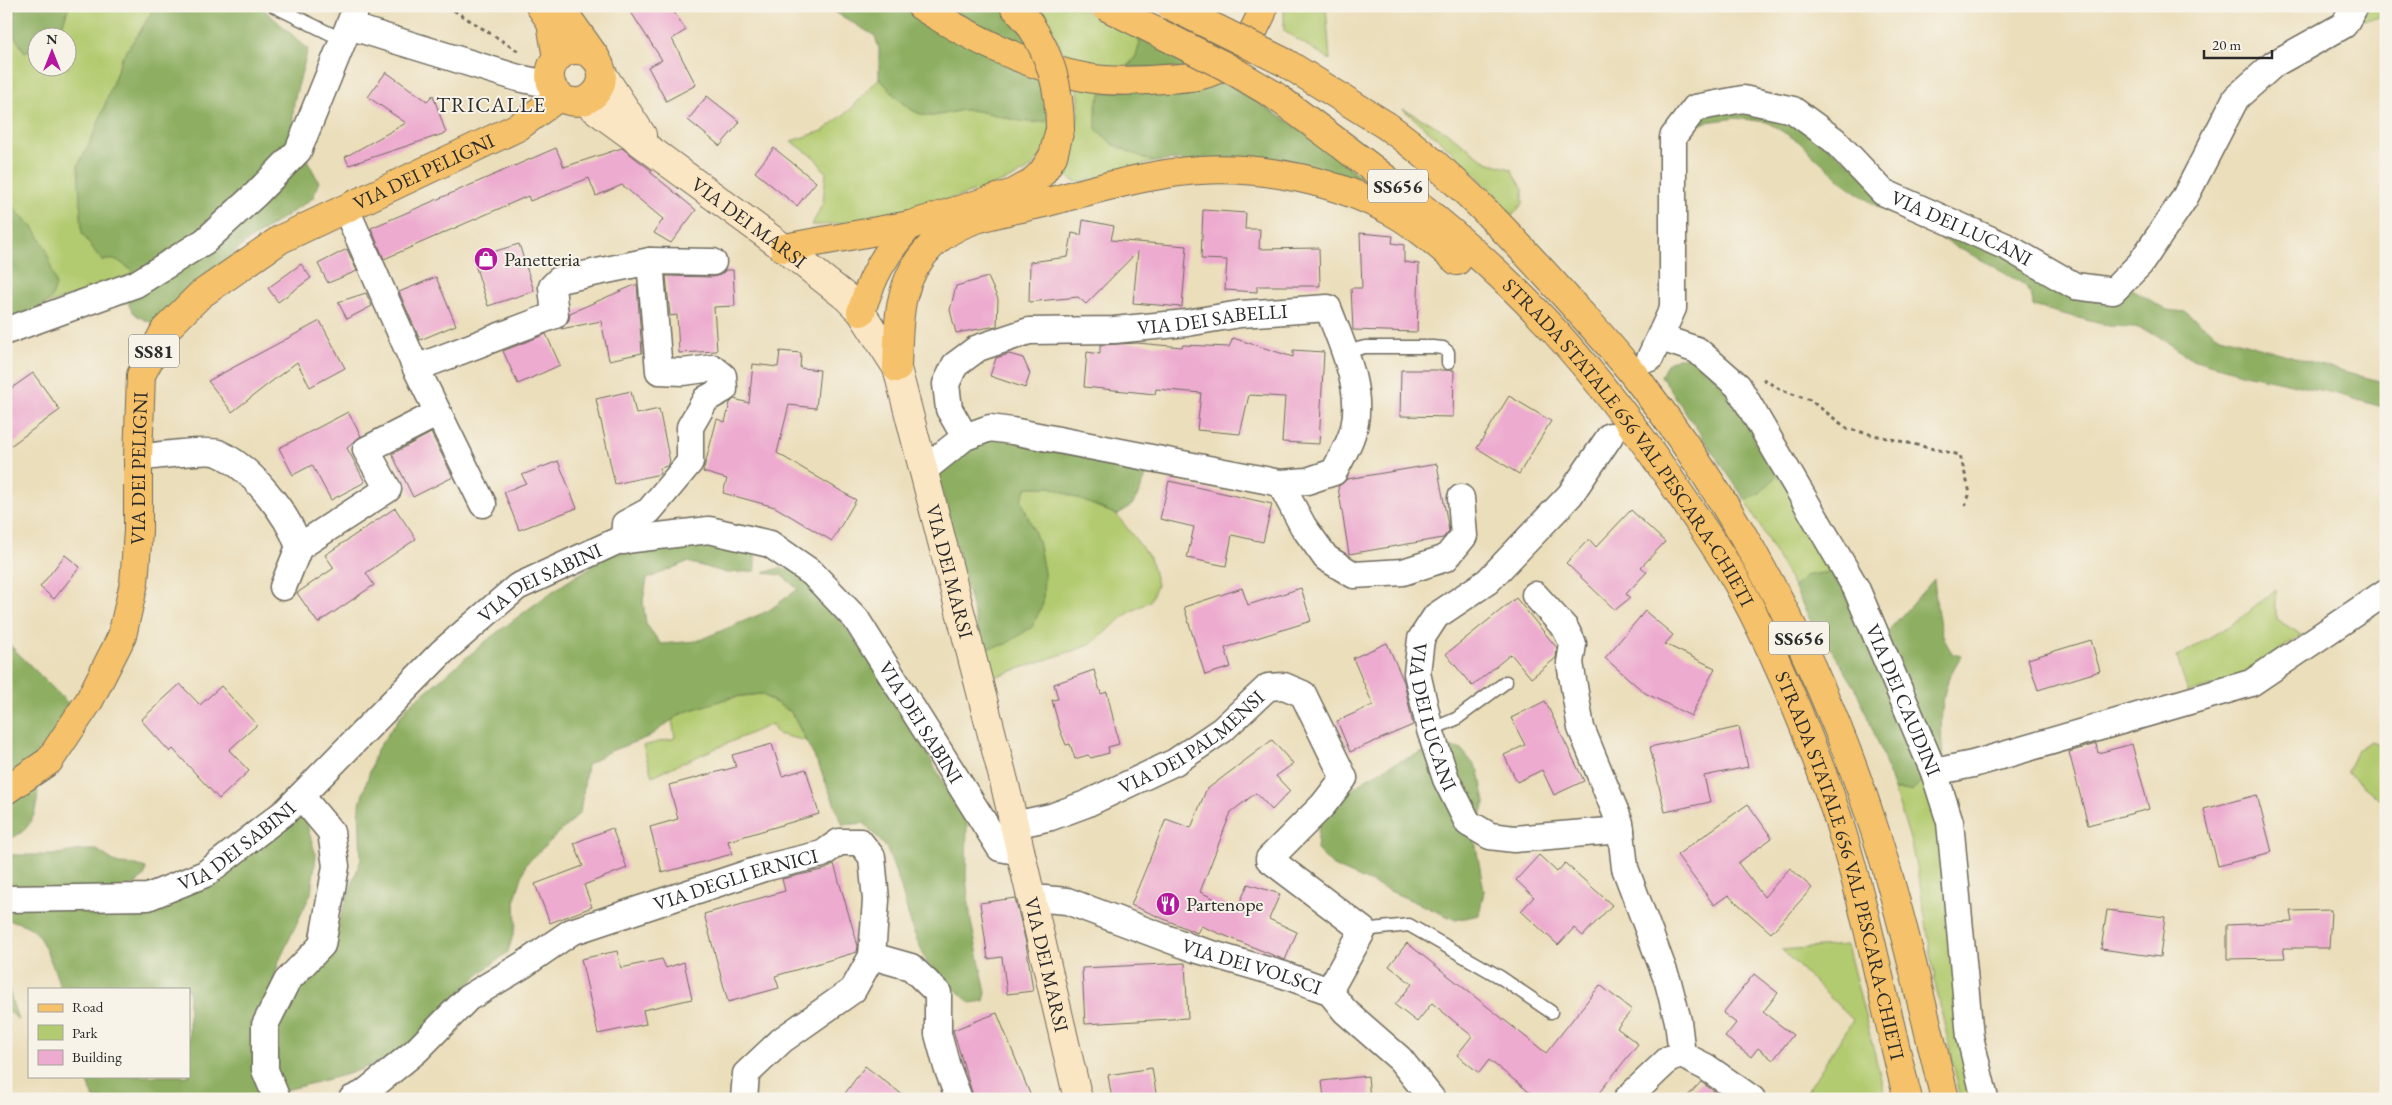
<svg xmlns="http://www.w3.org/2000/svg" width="2392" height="1105" viewBox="0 0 2392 1105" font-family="'EB Garamond',serif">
<rect width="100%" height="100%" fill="#f7f3e8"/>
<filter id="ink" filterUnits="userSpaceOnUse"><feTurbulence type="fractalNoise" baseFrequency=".02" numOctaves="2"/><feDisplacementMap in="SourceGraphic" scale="10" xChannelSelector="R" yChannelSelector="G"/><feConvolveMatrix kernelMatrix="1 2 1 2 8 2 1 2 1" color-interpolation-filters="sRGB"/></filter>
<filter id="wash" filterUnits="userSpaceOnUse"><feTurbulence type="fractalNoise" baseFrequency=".0096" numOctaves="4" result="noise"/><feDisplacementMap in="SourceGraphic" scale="20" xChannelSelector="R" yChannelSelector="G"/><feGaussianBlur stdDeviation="1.12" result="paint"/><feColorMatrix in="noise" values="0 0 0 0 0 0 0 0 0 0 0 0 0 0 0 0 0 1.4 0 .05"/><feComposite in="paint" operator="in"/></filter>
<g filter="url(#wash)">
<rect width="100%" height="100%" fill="#ebdebb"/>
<g fill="#b3cb70" stroke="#6f7b4e">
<path d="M6 6H15L13 34 25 52 37 48 38 68H68V38L53 37 61 29 69 6H155L140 32 122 57 96 130 78 166 81 195 117 259 133 271 131 278 44 305 34 228 15 210 6 193Z"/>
<path d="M1037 6H1074L1134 33 1140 43 1136 56 1119 76 1069 66 1055 37 1036 10Z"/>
<path d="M1284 6H1326L1330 60 1284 31Z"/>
<path d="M2367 6H2386V17L2362 20Z"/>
<path d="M1072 77 1110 84 1114 145 1154 162 1080 183C1065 180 1065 173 1063 160 1073 144 1079 118 1079 100 1079 92 1075 84 1072 77Z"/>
<path d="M879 78C892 92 904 109 923 115 937 119 955 109 969 110 997 112 1025 129 1053 119 1053 124 1054 130 1053 134 1052 140 1034 166 1029 169 1000 190 849 228 812 225L823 203 826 173 815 158 791 141 823 131 852 108Z"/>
<path d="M1403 109 1445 131 1487 162 1511 169 1523 189V203L1512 216C1480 175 1443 143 1403 109Z"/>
<path d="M1778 475 1841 570 1805 576 1794 587 1746 501 1761 492Z"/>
<path d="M1027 487H1051L1117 515 1150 558 1157 585 1150 601 1127 614 1090 645 991 678 983 649 1006 644 1044 573 1038 541 1021 500Z"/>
<path d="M2276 589V619L2302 635 2237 679 2188 693 2177 657 2242 618Z"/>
<path d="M761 694 791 712 806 741 777 734 772 724 652 776 643 746 675 738 672 720C697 702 732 697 761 694Z"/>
<path d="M2370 741 2386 746V805L2347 772 2357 750Z"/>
<path d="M1930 768 1980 1099H1961L1936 987 1920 885 1910 839 1894 790H1913Z"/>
<path d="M1847 945 1886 1099H1802L1853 1020 1782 950Z"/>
</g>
<g fill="#8eaf62" stroke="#5c6d46">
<path d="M15 6H69L61 29 53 37 38 38 37 48 25 52 13 34Z"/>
<path d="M155 6H260L308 49 294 101 291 144 306 158 319 182 313 198 245 243 156 324C122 313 126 302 133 271L117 260H101L82 233 78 166 96 130 122 57 140 32Z"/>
<path d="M825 6H915L1045 69 1053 119C1025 129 997 112 969 110 955 109 937 119 923 115 904 109 892 92 879 78V49L875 36Z"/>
<path d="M929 6H1007L1041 61Z"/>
<path d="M1134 33 1196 63 1194 69 1128 67 1136 56 1140 43Z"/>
<path d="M1217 77 1295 126 1362 177 1349 179 1175 160 1154 162 1114 145 1096 129V105L1101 93Z"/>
<path d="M1711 108 1783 113 1847 162 2038 270 2133 290 2167 310 2185 312 2217 335 2386 383V408L2333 393 2245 374 2192 359 2155 334 2135 327 2109 326 2033 306 2032 297 2025 285 1980 259 1875 205 1847 186 1798 141 1767 122 1736 118 1706 122 1684 132Z"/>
<path d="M6 193 15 210 34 228 46 249 56 285 51 299 44 305 6 323Z"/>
<path d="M1677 358H1694L1715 372 1778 475 1761 492 1746 501 1661 376 1667 364Z"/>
<path d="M998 435 1144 464 1147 473 1140 491 1132 505 1117 515 1051 487H1027L1021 500 1038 541 1044 573 1043 604 1032 627 1006 644 983 649 936 468 970 438Z"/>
<path d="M694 539 755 553V571L727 573 687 562 647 579 643 601 646 624 661 644 697 641 768 611 798 589 781 575 764 573 779 568 796 570 816 586 886 683 967 823 966 878 971 922 986 992 984 1001 970 1003 927 963 912 928 900 884 886 847 864 823 843 825 819 766 791 712 761 694 732 697 682 713 648 737 608 752 587 765 580 813 526 864 515 899 516 925 508 952 483 971 444 1008 404 1053 348 1074 251 1099H94L86 1076H189V989H61C56 974 44 939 32 929 25 924 15 921 6 920V900L159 896 303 811 316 856 311 893 279 961 267 1005 328 952 361 859 359 807 376 751 407 707 491 637 550 593 606 557 643 547Z"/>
<path d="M1841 570 1930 768 1920 783 1913 790H1894L1880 747 1855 687 1833 652 1814 628 1794 587 1805 576Z"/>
<path d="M1934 579C1937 604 1937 633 1953 654L1961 656C1956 665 1950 674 1947 684 1940 703 1940 742 1944 762L1881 639Z"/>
<path d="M6 641 70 705 49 745 6 781Z"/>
<path d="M1442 744 1462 750 1479 771 1485 803 1474 835 1484 891 1479 915 1456 920 1333 866 1317 850 1319 822 1340 799 1366 779 1391 765Z"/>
<path d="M38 788C37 813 32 832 6 840V798Z"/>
<path d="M81 850H97L118 864 136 865 146 868 144 877 126 890 6 889V855H52Z"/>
<path d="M6 982 18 1020 6 1008Z"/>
</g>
<g id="blocks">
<g fill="#edabcf">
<path d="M627 6H670L686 30 672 39 696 85 666 101 648 67 662 60Z"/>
<path d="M386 72 427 101 433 95 446 133 349 165 345 157 406 123 368 97Z"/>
<path d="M707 96 740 122 720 146 688 120Z"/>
<path d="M556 148 564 167 622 148 652 171 650 172 696 210 671 243 654 233 663 219 622 185 596 196 589 178 530 201 528 196 384 259 371 228Z"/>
<path d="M774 148 816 182 797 206 755 172Z"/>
<path d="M1203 210 1246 213 1245 229H1260L1259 249 1319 248 1320 286H1257V292L1225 290 1227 260 1201 259Z"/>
<path d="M1083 220 1114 226 1111 240 1187 246 1182 307 1133 303 1138 251 1086 304 1078 297 1029 302 1030 262 1068 257 1072 233 1081 235Z"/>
<path d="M1360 233 1393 236 1392 243 1404 245V262L1419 264 1417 332 1353 330 1351 288H1362Z"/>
<path d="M519 244 534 291 488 306 473 258Z"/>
<path d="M347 249 357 271 328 283 318 264Z"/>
<path d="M301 264 311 278 278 302 268 288Z"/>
<path d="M726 270H733L735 306 714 307 717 351 679 353 677 315 670 316 666 276 713 277 720 275Z"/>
<path d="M436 277 456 325 420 340 399 292Z"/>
<path d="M988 277 998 299 997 326 956 333 950 310 956 286Z"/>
<path d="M637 284 642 353 609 360 601 321 561 329 569 320 570 313Z"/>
<path d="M366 293 372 306 347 319 338 302Z"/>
<path d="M320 321 345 368 310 387 297 362 232 412 208 381Z"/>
<path d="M546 334 560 365 518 384 503 351Z"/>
<path d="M1233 338 1293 357V350L1324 352 1319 444 1282 442 1285 397 1249 395 1240 434 1197 430 1201 393 1156 389 1155 394 1084 387 1087 352 1100 354V345L1137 343 1182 347 1183 345 1229 347Z"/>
<path d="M780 351 801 353 800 368 820 370 816 408 789 405 777 453 856 500 832 541 775 507 723 493 727 479 703 472 717 419 725 422 730 403 734 399 749 403 753 364 778 367Z"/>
<path d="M1009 354 1023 358 1030 374 1025 388 990 376 996 358Z"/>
<path d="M1401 370H1454L1453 417 1400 416Z"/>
<path d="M33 373 60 410 6 449V392Z"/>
<path d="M631 391 636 414 659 409 670 462 667 466 660 468V474L615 484 596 399Z"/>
<path d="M1509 396 1551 421 1519 474 1477 448Z"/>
<path d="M348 412 361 436 347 448 365 482 331 500 312 465 293 475 279 448Z"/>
<path d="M431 433 453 477 413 497 392 454Z"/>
<path d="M558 461 577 508 519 530 504 492 526 483 522 475Z"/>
<path d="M1437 464 1449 531 1443 538 1349 554 1338 487 1347 479Z"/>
<path d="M1169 481 1272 504 1263 542 1232 535 1226 566 1187 558 1194 527 1160 519Z"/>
<path d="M395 508 416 539 366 573 374 585 318 623 297 593 334 568 325 555Z"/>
<path d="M1631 510 1665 542 1641 567 1647 572 1626 594 1630 598 1615 610 1566 563 1589 539 1596 547Z"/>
<path d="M65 555 80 567 54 599 40 587Z"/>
<path d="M1242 588 1248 605 1301 588 1311 621 1225 648 1231 667 1205 675 1184 607Z"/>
<path d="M1516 598 1557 648 1556 658 1531 678 1511 654 1472 686 1446 654Z"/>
<path d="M1645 611 1673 635 1665 644 1715 668 1691 716 1645 693 1605 658Z"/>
<path d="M2091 640 2100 671 2038 690 2028 659Z"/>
<path d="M1387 643 1404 682 1413 725 1350 752 1337 721 1373 705 1353 658Z"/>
<path d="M1094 670 1101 694 1107 692 1119 744 1108 747 1109 753 1091 758 1088 755 1075 759 1070 744 1066 745 1060 730 1052 700 1058 699 1054 684Z"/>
<path d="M180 684 200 705 221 686 257 725 229 750 249 771 219 799 173 749 170 752 141 720Z"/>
<path d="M1545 701 1584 781 1554 795 1542 770 1517 782 1504 755 1525 745 1511 718Z"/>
<path d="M1739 727 1748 767 1704 776 1710 802 1665 812 1650 747Z"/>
<path d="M1272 740 1293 764 1276 776 1290 791 1272 810 1256 793 1231 812 1200 892 1237 909 1248 884 1280 894 1269 919 1297 932 1285 960 1201 926 1197 933 1131 905 1166 819 1191 828 1206 790Z"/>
<path d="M772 744 782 776 806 769 819 814 728 841 732 854 662 873 650 827 678 819 669 785 736 767 732 755Z"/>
<path d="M2096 744 2098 753 2132 744 2149 809 2088 825 2069 752Z"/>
<path d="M2257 795 2272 852 2218 866 2204 809Z"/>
<path d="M1748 804 1772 838 1738 863 1764 897 1790 868 1812 888 1771 933 1728 895 1714 905 1677 855Z"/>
<path d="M612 828 627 868 584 885 592 907 550 923 535 884 583 866 574 843Z"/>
<path d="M1539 855 1557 872 1565 863 1612 905 1583 936 1574 928 1558 945 1521 911 1534 897 1516 880Z"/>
<path d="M834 864 858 946 857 952 775 976 779 988 728 1002 704 914 785 891 782 879 826 869Z"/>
<path d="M1015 898 1026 943 1033 991 1007 994 1002 957 988 959 980 903Z"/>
<path d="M2107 910 2165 917 2160 957 2101 949Z"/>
<path d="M2331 910 2329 948H2283L2285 958 2227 959V925L2293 922 2291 911Z"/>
<path d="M1407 943 1546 1053 1600 985 1632 1010 1617 1028 1638 1044 1594 1099H1538L1489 1060 1479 1073 1457 1055 1472 1036 1432 1003 1417 1022 1395 1005 1412 984 1389 966Z"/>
<path d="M617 951 621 968 662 959 666 968 684 962 692 999 643 1010 646 1024 598 1034 581 959Z"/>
<path d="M1185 963 1188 1018 1085 1024 1082 968Z"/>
<path d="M1754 974 1778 993 1763 1012 1793 1035 1773 1060 1758 1048 1751 1057 1725 1037 1736 1023 1723 1013Z"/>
<path d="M997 1013 1032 1099H974L953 1030Z"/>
<path d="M865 1066 908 1099H841Z"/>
<path d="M1152 1068 1157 1099H1112L1108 1075Z"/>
<path d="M1368 1076 1370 1099H1324L1322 1081Z"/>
<path d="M1701 1082 1725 1099H1685Z"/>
</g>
</g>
</g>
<g filter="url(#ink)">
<use href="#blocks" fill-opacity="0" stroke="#6e6a5d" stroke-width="1"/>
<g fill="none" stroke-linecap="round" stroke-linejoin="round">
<g stroke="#6e6a5d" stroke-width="15">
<g id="lane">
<path d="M274 6 343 40"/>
<path d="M1345 352 1365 347H1433L1443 348 1448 352V363"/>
<path d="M1430 730 1456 719 1506 682"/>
<path d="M1363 930 1409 925 1500 977 1551 1012"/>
</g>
</g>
<g stroke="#6e6a5d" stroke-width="29">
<g id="street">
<path d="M349 26 518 78 552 85"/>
<path d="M346 209 416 368 555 315 552 287 559 280 650 261 659 371 683 372 713 368 723 376 724 389 706 399 690 427V462L649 511 625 524 624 541"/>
<path d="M650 261 713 262"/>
<path d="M6 331 136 284 205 241 256 194 298 151 357 6"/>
<path id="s1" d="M1661 338 1697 350 1738 386 1856 588 1934 772 1950 822 1970 1037 1985 1099"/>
<path id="s2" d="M1650 358 1673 308V137L1695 108 1743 99 1793 110 1834 140 1883 192 2007 247 2075 286 2113 291 2140 264 2184 199 2236 98 2274 64 2344 25 2355 6"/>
<path d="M416 368 483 504"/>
<path id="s3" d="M1610 436 1570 495 1488 581 1436 616 1421 639 1417 673 1430 730 1446 779 1468 823 1490 836 1514 839 1621 830"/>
<path d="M138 458C152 456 207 449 218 453 251 467 288 514 299 547L388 489 366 450 438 413"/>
<path id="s4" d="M925 469 965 437 949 409 946 384 955 365 978 348 1029 331 1114 330 1187 323 1240 314 1328 308C1342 345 1366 394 1352 434 1348 447 1340 460 1334 472L1307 481 1280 483 1012 431 990 428 965 437"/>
<path d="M1280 483 1303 526 1326 558 1354 575 1403 572 1446 558 1464 536 1461 498"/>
<path d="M283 587 299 547"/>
<path d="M1535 595 1565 628 1573 644 1570 663 1581 728 1620 823 1625 868 1668 982 1678 1021 1682 1055"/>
<path d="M1934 772 1973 764 2251 683 2386 592"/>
<path id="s5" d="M1014 825 1051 817 1086 804 1175 762 1222 730 1268 687 1284 686 1303 694 1344 778 1323 805 1269 859 1363 930 1329 991"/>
<path id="s6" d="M1033 898 1067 901 1195 949 1284 975 1329 991 1345 1011 1400 1059 1432 1099"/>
<path id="s7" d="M6 899 148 897 205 874 286 811 442 652 517 587 617 541 709 530 770 544 812 573 856 619 1000 848 1021 852"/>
<path d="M872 956 911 967 938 993V1034L947 1067 959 1099"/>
<path d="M1682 1055 1706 1067 1752 1099"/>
<path d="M277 1099 265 1070V1025L287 981 322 945 336 866 331 832 301 796"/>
<path id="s8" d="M352 1099 363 1094 416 1051 468 998 523 965 571 932 764 868 822 854 839 842H860L872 857 876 900 872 956 853 990 782 1040 746 1074 744 1099"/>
<path d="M1627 1099 1669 1059 1682 1055"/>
</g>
</g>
<g stroke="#6e6a5d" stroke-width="30">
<g id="secondary">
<path d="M603 75 642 135"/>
<path id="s9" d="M584 101 784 248 846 297 861 312 897 368 1004 781 1078 1099"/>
</g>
</g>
<g stroke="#6e6a5d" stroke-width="30">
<g id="primary">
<path d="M540 6 551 22 557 59"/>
<path d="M556 6 567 17 596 58"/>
<circle cx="576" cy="76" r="26"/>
<path id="s10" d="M6 790 49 761 89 701 122 636 134 583 138 531V458L141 375 165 330 200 295 281 239 518 127 560 96"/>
</g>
</g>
<g stroke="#6e6a5d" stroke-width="30">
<g id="highway">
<path d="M921 6C972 39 1028 67 1088 78 1107 82 1143 81 1164 79 1187 78 1210 77 1229 62 1246 50 1253 31 1262 13L1263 6"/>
<path d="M1014 6 1029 23"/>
<path id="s11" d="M1274 95C1357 156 1439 216 1513 288 1579 352 1636 427 1686 503 1704 530 1724 558 1739 586 1775 653 1804 723 1830 795 1864 893 1882 998 1908 1099"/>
<path d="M1387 126C1452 172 1512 237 1566 297 1591 325 1618 353 1641 384 1745 519 1823 670 1875 831 1903 919 1923 1009 1945 1099"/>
<path d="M784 248 910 225 1014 193 1030 184 1042 173 1053 156 1060 129"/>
<path d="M861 312C872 276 885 253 910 225"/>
<path d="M897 368C899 321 896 281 932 245 960 216 1007 212 1044 203 1091 190 1152 173 1200 170 1265 166 1337 181 1394 213 1417 226 1437 244 1457 261"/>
</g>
</g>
<g stroke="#6e6a5d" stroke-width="3" stroke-dasharray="4 4" stroke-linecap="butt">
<path d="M447 6 518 51"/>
<path d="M1763 379 1781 390 1810 400 1848 429 1960 455 1970 493 1965 506"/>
</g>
<use href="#lane" stroke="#fff" stroke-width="12"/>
<use href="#street" stroke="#fff" stroke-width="26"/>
<use href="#secondary" stroke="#fbe6c4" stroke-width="28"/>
<use href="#primary" stroke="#f5c16b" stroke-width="28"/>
<use href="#highway" stroke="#f5c16b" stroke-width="28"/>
<g stroke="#6e6a5d" stroke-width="30" stroke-linecap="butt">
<g id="highway-bridge">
<path d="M1105 6 1225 66 1274 95"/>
<path d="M1171 6 1286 63 1387 126"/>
<path d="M1029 23C1051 56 1060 89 1060 129"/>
</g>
</g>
<use href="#highway-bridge" stroke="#f5c16b" stroke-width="28"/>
</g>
</g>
<defs>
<g id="shop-disc" transform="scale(1.25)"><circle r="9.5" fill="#b5179e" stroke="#f7f3e8"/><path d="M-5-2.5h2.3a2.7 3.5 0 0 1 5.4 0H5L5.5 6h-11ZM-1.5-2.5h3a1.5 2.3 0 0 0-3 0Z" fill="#fff"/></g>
<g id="restaurant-disc" transform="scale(1.25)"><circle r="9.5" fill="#b5179e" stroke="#f7f3e8"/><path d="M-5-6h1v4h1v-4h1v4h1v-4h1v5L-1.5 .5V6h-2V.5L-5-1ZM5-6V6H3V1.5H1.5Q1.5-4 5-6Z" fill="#fff"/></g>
</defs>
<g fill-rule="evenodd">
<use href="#shop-disc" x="486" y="259"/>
<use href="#restaurant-disc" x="1168" y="904"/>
</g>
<g text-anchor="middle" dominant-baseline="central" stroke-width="4" stroke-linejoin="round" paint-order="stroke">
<g fill="#f7f3e8" stroke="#686764" stroke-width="1">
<rect x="1368" y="169.5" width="60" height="33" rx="4"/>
<rect x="129" y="334.5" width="50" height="33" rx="4"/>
<rect x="1769" y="621.5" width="60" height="33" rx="4"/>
</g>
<g font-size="19" font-weight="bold" fill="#2b2b2b">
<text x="1398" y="186">SS656</text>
<text x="154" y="351">SS81</text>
<text x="1799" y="638">SS656</text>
</g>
<g font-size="20" fill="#2b2b2b" stroke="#f7f3e8">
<text stroke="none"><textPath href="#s10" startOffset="816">VIA DEI PELIGNI</textPath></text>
<text stroke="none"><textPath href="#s9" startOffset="205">VIA DEI MARSI</textPath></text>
<text stroke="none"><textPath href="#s2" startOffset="571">VIA DEI LUCANI</textPath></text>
<text stroke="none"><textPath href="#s4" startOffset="396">VIA DEI SABELLI</textPath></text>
<text stroke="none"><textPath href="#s11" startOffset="501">STRADA STATALE 656 VAL PESCARA-CHIETI</textPath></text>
<text stroke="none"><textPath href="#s10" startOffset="366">VIA DEI PELIGNI</textPath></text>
<text stroke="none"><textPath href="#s9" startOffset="625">VIA DEI MARSI</textPath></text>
<text stroke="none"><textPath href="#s7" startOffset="650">VIA DEI SABINI</textPath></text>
<text stroke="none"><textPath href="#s1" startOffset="448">VIA DEI CAUDINI</textPath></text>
<text stroke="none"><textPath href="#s3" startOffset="360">VIA DEI LUCANI</textPath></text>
<text stroke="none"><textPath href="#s7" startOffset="1130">VIA DEI SABINI</textPath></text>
<text stroke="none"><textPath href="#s5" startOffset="198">VIA DEI PALMENSI</textPath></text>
<text stroke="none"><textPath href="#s7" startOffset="245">VIA DEI SABINI</textPath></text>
<text stroke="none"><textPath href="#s11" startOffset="981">STRADA STATALE 656 VAL PESCARA-CHIETI</textPath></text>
<text stroke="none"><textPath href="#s8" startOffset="450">VIA DEGLI ERNICI</textPath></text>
<text stroke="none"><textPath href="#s9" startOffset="1030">VIA DEI MARSI</textPath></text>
<text stroke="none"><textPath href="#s6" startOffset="230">VIA DEI VOLSCI</textPath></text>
</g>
<g font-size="20" fill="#2b2b2b" stroke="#f7f3e8" text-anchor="start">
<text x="504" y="259">Panetteria</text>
<text x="1186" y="904">Partenope</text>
</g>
<g font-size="21" letter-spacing="1" fill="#2b2b2b" stroke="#f7f3e8">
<text x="491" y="104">TRICALLE</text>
</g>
</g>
<rect width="2392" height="1105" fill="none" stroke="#f7f3e8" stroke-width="25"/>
<rect x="28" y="988" width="162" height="90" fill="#f7f3e8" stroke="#a5a39c"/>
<rect x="38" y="1004" width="25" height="8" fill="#f5c16b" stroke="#a5a39c"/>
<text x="72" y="1012" font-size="15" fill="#2b2b2b">Road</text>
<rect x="38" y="1025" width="25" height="15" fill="#b3cb70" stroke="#a5a39c"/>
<text x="72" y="1038" font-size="15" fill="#2b2b2b">Park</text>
<rect x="38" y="1050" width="25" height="15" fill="#edabcf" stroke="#a5a39c"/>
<text x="72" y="1062" font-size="15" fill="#2b2b2b">Building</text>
<g transform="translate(52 52)"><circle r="24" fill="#f7f3e8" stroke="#a5a39c"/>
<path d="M0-4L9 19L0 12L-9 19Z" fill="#b5179e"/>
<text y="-8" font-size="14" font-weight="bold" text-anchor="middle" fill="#2b2b2b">N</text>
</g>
<path d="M2204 50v8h68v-8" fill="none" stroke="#2b2b2b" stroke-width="2.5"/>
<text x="2212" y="50" font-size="15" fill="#2b2b2b" stroke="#f7f3e8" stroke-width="4" paint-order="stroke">20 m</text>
</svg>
